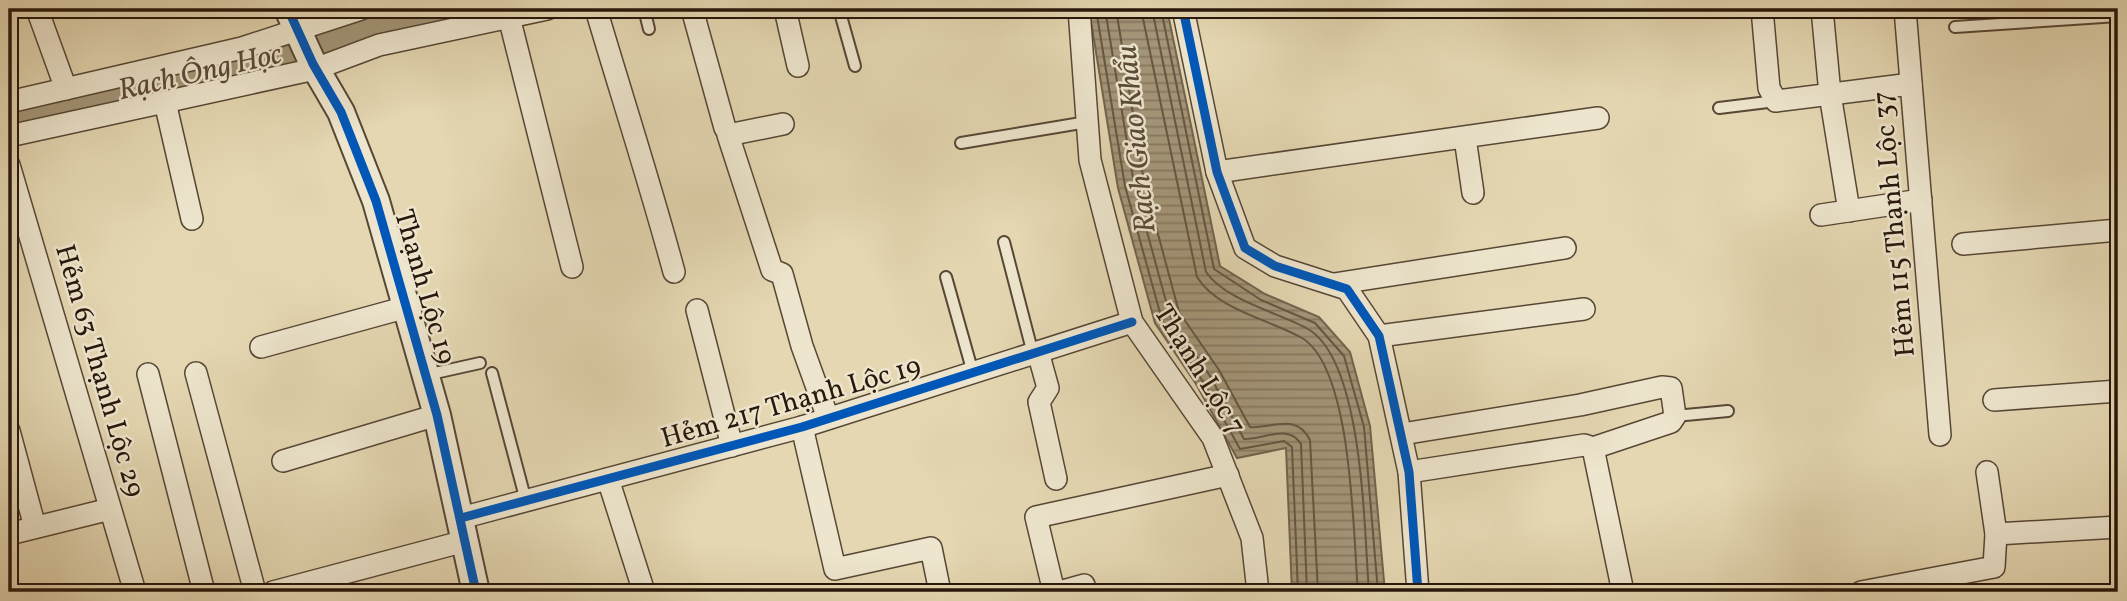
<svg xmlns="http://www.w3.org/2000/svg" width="2127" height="601" viewBox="0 0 2127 601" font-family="Vollkorn,serif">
<defs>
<pattern id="water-rules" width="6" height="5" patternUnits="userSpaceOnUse" patternTransform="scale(1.75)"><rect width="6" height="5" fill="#a49679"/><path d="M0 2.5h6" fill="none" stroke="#867961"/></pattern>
</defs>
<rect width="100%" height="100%" fill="#e4d7b2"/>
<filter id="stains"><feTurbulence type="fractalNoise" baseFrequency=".00286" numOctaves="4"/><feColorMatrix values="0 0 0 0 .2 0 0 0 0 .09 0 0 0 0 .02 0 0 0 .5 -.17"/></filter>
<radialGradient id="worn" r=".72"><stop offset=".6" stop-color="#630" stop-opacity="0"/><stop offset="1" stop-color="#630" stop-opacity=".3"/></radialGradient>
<path fill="url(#water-rules)" stroke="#72634d" stroke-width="2" d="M1089 9H1167L1220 266 1265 294 1319 317 1350 352 1370 426 1385 592H1292L1286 448 1237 458 1196 384 1155 323 1118 188Z"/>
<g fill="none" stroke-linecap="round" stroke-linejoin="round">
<g stroke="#665642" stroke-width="2">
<path d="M1096 9 1125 186 1162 320 1202 380 1240 449 1284 441 1292 447 1298 592"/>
<path d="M1105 9 1134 184 1170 316 1210 376 1244 439C1263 440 1288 423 1301 444L1307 592"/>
<path d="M1116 9 1144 182 1179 312 1219 370 1250 427C1273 429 1296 412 1310 440L1318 592"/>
<path d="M1141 9 1197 277C1217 310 1271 320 1302 338 1353 369 1353 535 1358 592"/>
<path d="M1152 9 1206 272C1226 301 1280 313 1308 329 1364 362 1364 532 1369 592"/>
<path d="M1161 9 1214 269 1261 300 1315 323 1344 356 1364 427 1378 592"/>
</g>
<path stroke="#a49679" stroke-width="32" d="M9 117 285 54 430 9"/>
<g stroke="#574735" stroke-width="14">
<g id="service">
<path d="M644 9 649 29"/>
<path d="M839 9 855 66"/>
<path d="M1955 27 2118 16"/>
<path d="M1719 108 1776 101"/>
<path d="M961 143 1087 122"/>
<path d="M1004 242 1033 354"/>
<path d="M946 277 973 373"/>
<path d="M492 373 526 501"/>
<path d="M426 375 480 363"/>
<path d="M1675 416 1728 411"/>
</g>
</g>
<g stroke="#574735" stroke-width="24">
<g id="minor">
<path d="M37 9 66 89"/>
<path d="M596 9C622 97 650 183 674 272"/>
<path d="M692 9 725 128"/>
<path d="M785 9 798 66"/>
<path d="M1079 9 1090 160 1132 322 1213 438 1252 538 1258 592"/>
<path d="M1183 9 1217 172 1245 248 1275 266 1347 289 1379 336 1409 472 1418 592"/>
<path d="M1762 9 1769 88 1776 101 1911 84"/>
<path d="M1822 9 1830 94 1849 211"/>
<path d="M1905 9 1940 435"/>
<path d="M509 17 572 267"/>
<path d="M9 102 242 48 361 9"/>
<path d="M165 102 192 219"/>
<path d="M783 124 728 135 772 270 782 274 802 346 828 418"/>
<path d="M9 136 315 69 379 45 547 9"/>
<path d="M1465 138 1473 193"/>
<path d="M9 165 135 592"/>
<path d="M1217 172 1598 118"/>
<path d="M1821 215 1921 200"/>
<path d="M1963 244 2118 230"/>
<path d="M1334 284 1565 248"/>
<path d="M697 310 732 446"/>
<path d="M1379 336 1584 309"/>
<path d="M261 347 407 307"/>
<path d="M1038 352 1048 388 1039 402 1056 479"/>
<path d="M196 373 255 592"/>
<path d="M148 374 204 592"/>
<path d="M1994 400 2118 391"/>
<path d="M802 427 835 569 931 548 940 592"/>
<path d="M9 431 35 527"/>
<path d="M1402 434 1580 405 1662 387 1671 388 1675 416 1671 422 1593 448"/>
<path d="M283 461 437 415"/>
<path d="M1409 472 1584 445 1593 448 1623 592"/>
<path d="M608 479 644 592"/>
<path d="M461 518 802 427 1132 322"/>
<path d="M9 534 110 509"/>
<path d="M1996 534 2118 527"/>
<path d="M273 592 465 541"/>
<path d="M1054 592 1036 517 1228 475"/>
<path d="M1059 592 1084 585"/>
<path d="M1861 592 1994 567 1996 534 1987 472"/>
</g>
</g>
<g stroke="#574735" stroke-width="30">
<path id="tertiary" d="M288 9 313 64 341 112 376 201 437 415 476 592"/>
</g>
<use href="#service" stroke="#ede5cd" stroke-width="10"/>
<use href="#minor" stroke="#ede5cd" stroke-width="21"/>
<use href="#tertiary" stroke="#ede5cd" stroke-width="26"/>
<g stroke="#ede5cd" stroke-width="13">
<g id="cycleway">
<path d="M288 9 313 64 341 112 376 201 437 415 476 592"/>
<path d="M1183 9 1217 172 1245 248 1275 266 1347 289 1379 336 1409 472 1418 592"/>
<path d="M461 518 802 427 1132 322"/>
</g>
</g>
<use href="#cycleway" stroke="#0057b8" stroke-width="9"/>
</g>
<g text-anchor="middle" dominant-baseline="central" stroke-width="5" stroke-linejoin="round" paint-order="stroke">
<g font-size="28" fill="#28170b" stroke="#ede5cd">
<text transform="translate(1895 224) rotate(-95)">Hẻm 115 Thạnh Lộc 37</text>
<text transform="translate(424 287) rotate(74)">Thạnh Lộc 19</text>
<text transform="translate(1199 370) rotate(58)">Thạnh Lộc 7</text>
<text transform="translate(99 371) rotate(74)">Hẻm 63 Thạnh Lộc 29</text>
<text transform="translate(791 403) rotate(-16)">Hẻm 217 Thạnh Lộc 19</text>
</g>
<g font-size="30" font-style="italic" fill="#5a4a37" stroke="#ede5cd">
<text transform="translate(200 73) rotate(-13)">Rạch Ông Học</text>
<text transform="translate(1137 139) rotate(-96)">Rạch Giao Khẩu</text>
</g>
</g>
<rect width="2127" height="601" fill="none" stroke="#e4d7b2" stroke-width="35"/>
<rect x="10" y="10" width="2106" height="580" fill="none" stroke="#28170b" stroke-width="3.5"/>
<rect x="18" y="18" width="2092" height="566" fill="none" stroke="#28170b" stroke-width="2"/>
<rect width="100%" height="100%" filter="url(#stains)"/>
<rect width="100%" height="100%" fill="url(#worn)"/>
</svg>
